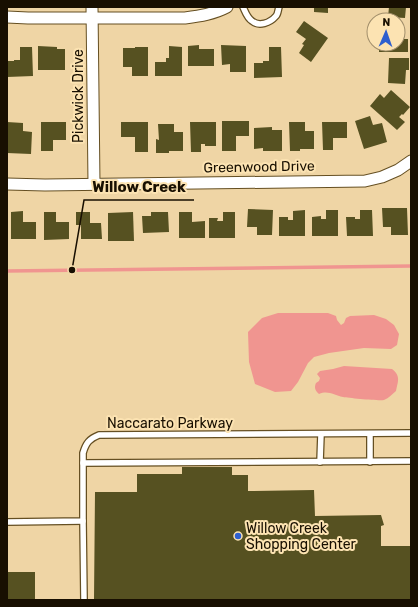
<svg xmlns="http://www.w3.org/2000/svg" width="418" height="607" viewBox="0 0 418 607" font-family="Rubik,sans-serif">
<rect width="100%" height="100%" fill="#efd5a5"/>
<g fill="#f09590">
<path d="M278 313H328L336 316 337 320 341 325 344 323 346 318 350 316 374 315 386 319 394 325 399 334 397 345 391 349 364 348 329 353 314 357 308 363 298 382 291 391 275 392 255 384 249 362 248 332 262 318Z"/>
<path d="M344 366 392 369C401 376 398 381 396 391 392 394 389 398 384 400 379 401 349 398 343 397 334 395 328 390 319 394 315 391 314 387 316 383L319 381 320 378 317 374 320 371 333 369Z"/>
</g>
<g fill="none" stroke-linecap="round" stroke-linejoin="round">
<path stroke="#f09590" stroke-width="3.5" d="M7 271 411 266"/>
</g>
<g fill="#565121">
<path d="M314 7H328V13L314 12Z"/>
<path d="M389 7H406L405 18 388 17Z"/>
<path d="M304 21 328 38 311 62 299 53 304 45 302 44 306 39 296 32Z"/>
<path d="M398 39H408V52H379V44H398Z"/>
<path d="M199 45V49H214V66H188V46Z"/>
<path d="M221 45 246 46V72H230V64L222 65Z"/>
<path d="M38 46 57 47V49H65V70H38Z"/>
<path d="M169 46 182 47V76H155V62H166V58H169Z"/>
<path d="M20 47H32L33 76 7 77V61H14V60H20Z"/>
<path d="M135 47H148V76H132V67H123V48H135Z"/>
<path d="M269 47H281L282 77 254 78V63H263V61H269Z"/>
<path d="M389 58H409V70H406L405 84 388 83Z"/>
<path d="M391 90 410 107 403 115 402 114 399 117 405 122 397 130 370 106 380 94 384 98Z"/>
<path d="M370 116 373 125 382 123 387 142 364 149 355 121Z"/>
<path d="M222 121H249V136H236V151H222Z"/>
<path d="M7 122 23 123V131L32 132 31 154 7 153Z"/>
<path d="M41 122H66V140H53V151H41Z"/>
<path d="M121 122H148V152H135V137H121Z"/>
<path d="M190 122H216V146H205V144H201V152H191Z"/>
<path d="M289 122H305V131H314V149H300V151H290Z"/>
<path d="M322 122H347V138H333V150H323Z"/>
<path d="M158 124H174V132H183V151H169V153H156V139L159 140Z"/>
<path d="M272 127V130H282V151H263V148L254 149V128Z"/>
<path d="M382 208H407L408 235H391V227H383Z"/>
<path d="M248 209 273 210 272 235H257V227H247Z"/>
<path d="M305 210V236H279V217H288V220H293V211Z"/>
<path d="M326 210H338V236H312V217L321 216V219H326Z"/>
<path d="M360 210H372L373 236H347L346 217H355V219H360Z"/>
<path d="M23 211V222H36V239H11V212Z"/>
<path d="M44 212H56V222H69V239L44 240Z"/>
<path d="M76 212H90V223H101L102 239H81V225H76Z"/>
<path d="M133 212 134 241H108V213Z"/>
<path d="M151 212H168L169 232 143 233 142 216H151Z"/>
<path d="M179 212H192V222L205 221V238H179Z"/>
<path d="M223 212H235V238H209V218H218L217 221H223Z"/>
<path d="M182 467H232V475H248V491L314 490 315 516 381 515 384 525 381 526V546H411V600H94L95 492H137V474H182Z"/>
<rect x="7" y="572" width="28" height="28"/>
</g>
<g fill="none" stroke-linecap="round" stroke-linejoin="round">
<g stroke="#654f22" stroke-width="8">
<g id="lane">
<path d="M243 7C245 11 247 18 252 21 259 27 270 23 276 16 278 14 278 10 279 7"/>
<path d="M320 462 321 434"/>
<path d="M370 462V434"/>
<path d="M83 463 411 461"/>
<path d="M83 521 84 600"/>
<path d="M7 522 83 521V453C86 443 89 439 99 435L411 433"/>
</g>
</g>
<g stroke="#654f22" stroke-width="13">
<g id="street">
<path d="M92 7 94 184"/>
<path d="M7 17 28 18H185C200 16 214 14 227 7"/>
<path d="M7 184 45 185 365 181 382 177 398 170 411 161"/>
</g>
</g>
<use href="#lane" stroke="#fff" stroke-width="5.5"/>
<use href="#street" stroke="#fff" stroke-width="11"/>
</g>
<circle fill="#2e5fce" stroke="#fce3b2" stroke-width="1.5" cx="238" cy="536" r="4"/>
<g text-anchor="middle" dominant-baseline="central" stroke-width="4" stroke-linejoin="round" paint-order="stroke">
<g font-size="14" fill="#180f01" stroke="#fce3b2">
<text transform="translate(78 96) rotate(-90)">Pickwick Drive</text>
<text transform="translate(259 167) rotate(-1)">Greenwood Drive</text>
<text x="170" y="423">Naccarato Parkway</text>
</g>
<g font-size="14" fill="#180f01" stroke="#fce3b2" text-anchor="start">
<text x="246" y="528">Willow Creek<tspan x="246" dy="16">Shopping Center</tspan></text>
</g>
</g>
<path fill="none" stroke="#180f01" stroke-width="1.5" d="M72 270L84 200H194"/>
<circle fill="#180f01" stroke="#fce3b2" stroke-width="1.5" cx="72" cy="270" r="4"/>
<g font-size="15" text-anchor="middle" font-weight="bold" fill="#180f01" stroke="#fce3b2" stroke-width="4" stroke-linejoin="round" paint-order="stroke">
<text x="139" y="192">Willow Creek</text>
</g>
<rect width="418" height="607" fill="none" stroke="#180f01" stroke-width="16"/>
<g transform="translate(386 32) rotate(2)"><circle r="19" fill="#fce3b2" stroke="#a18e6b"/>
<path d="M0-3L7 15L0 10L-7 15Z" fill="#2e5fce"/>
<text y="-6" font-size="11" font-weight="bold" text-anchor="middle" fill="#180f01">N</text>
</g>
</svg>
